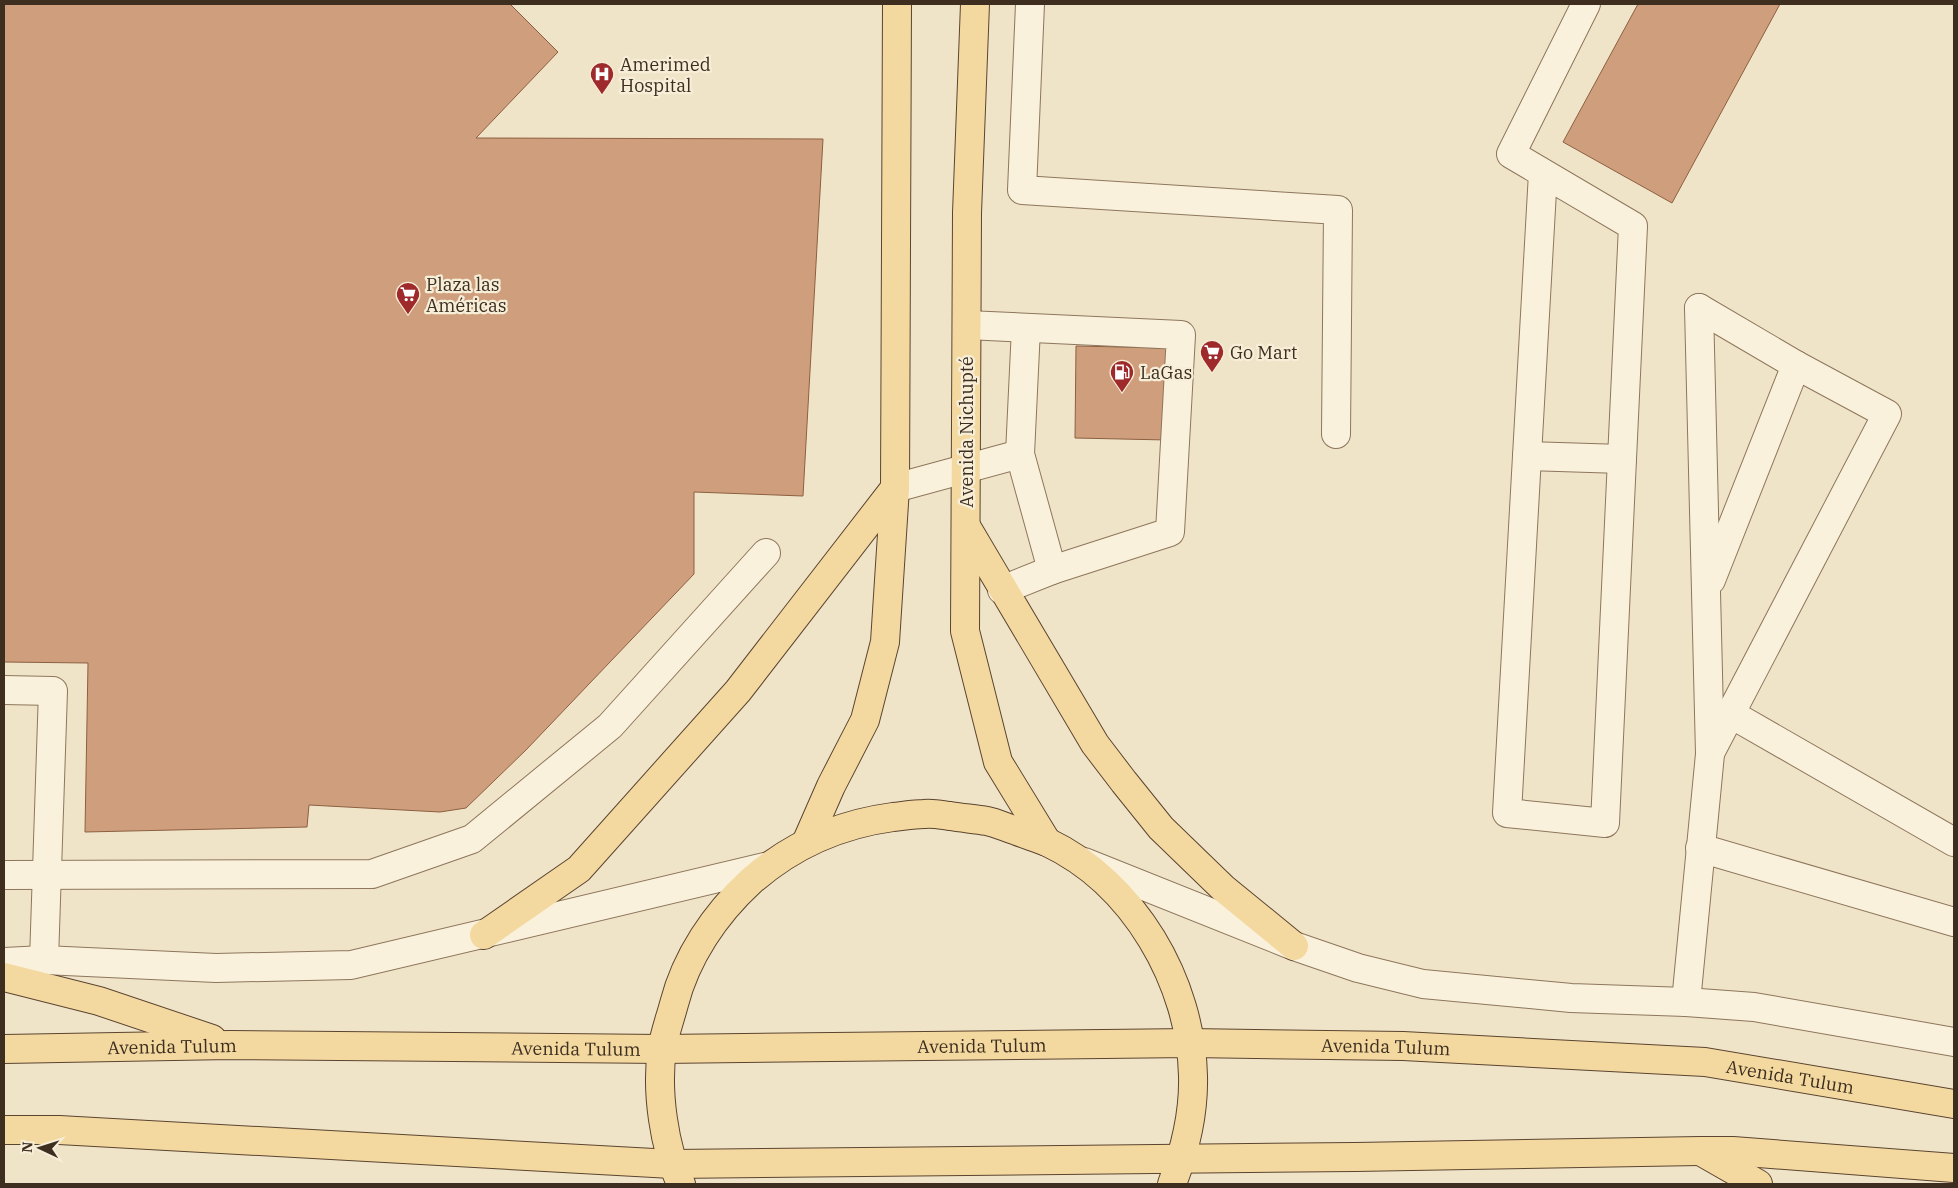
<svg xmlns="http://www.w3.org/2000/svg" width="1958" height="1188" viewBox="0 0 1958 1188" font-family="'IBM Plex Serif',serif">
<rect width="100%" height="100%" fill="#f0e4c8"/>
<g fill="#cf9f7d" stroke="#8d5f41">
<path d="M4 4H510L558 52 476 138 823 139 803 496 694 492V574L526 750 466 808 440 812 309 805 307 827 85 832 88 663 4 662Z"/>
<path d="M1638 4H1780L1672 203 1563 142Z"/>
<path d="M1076 346 1169 348 1167 440 1075 438Z"/>
</g>
<g fill="none" stroke-linecap="round" stroke-linejoin="round">
<g stroke="#8d765c" stroke-width="30">
<g id="minor">
<path d="M1030 4 1022 190 1338 210 1336 434"/>
<path d="M1543 173 1527 456 1622 459 1633 226 1511 154 1586 4"/>
<path d="M1699 308 1796 365 1887 414 1710 753"/>
<path d="M967 325 1181 335 1170 532 1052 570 1002 590"/>
<path d="M1026 328 1020 454 1052 570"/>
<path d="M1527 456 1507 813 1605 823 1622 459"/>
<path d="M895 488 1020 454"/>
<path d="M1711 580 1796 365"/>
<path d="M4 690 53 691 44 960"/>
<path d="M1731 714 1954 842"/>
<path d="M1700 848 1954 922"/>
<path d="M1084 862 1294 946 1358 968 1423 984 1571 998 1686 1002 1754 1007 1954 1042"/>
<path d="M4 875 372 874 472 839 610 726 766 553"/>
<path d="M4 962 44 960 216 968 351 965 769 866"/>
<path d="M1686 1002 1710 754 1699 308"/>
</g>
</g>
<g stroke="#5b4430" stroke-width="30">
<g id="major">
<path d="M975 4 967 213 965 631 998 762 1047 842"/>
<path d="M967 528 1095 744 1124 782 1161 828 1223 888 1294 946"/>
<path d="M806 843 831 786 865 720 885 642 895 488 897 4"/>
<path d="M484 935 579 869 738 691 895 488"/>
<path d="M4 977 99 1001 212 1039"/>
<path id="s1" d="M4 1049 230 1045 662 1049 1190 1043 1403 1046 1705 1062 1954 1104"/>
<path d="M4 1130H59L672 1164 1355 1157 1700 1151H1733L1954 1168"/>
<path d="M1702 1152 1758 1184"/>
<path d="M681 1184C664 1147 656 1091 662 1050 664 1035 670 1019 674 1004 686 957 715 914 751 881 791 846 840 824 893 817 903 816 914 814 924 814 933 813 942 815 950 816 962 818 975 819 987 821 997 823 1007 828 1017 831 1027 835 1037 838 1047 842 1134 883 1191 982 1193 1076 1194 1113 1185 1150 1172 1184"/>
</g>
</g>
<use href="#minor" stroke="#faf1dc" stroke-width="28"/>
<use href="#major" stroke="#f3d9a0" stroke-width="28"/>
</g>
<defs>
<g id="hospital-pin" transform="scale(1.25)"><path d="M0 17L-7.5 6A9.5 9.5 0 1 1 7.5 6Z" fill="#9e2a2b" stroke="#f7eed8"/><path d="M-5-5h3v3.5h4V-5h3V5h-3V1.5h-4V5h-3Z" fill="#fff"/></g>
<g id="supermarket-pin" transform="scale(1.25)"><path d="M0 17L-7.5 6A9.5 9.5 0 1 1 7.5 6Z" fill="#9e2a2b" stroke="#f7eed8"/><path d="M-6-5.5h2.5l.6 2H6L4.5 2H-2.5L-4.4-4H-6ZM-1.5 3.2a1.3 1.3 0 1 0 .1 0ZM3 3.2a1.3 1.3 0 1 0 .1 0Z" fill="#fff"/></g>
<g id="fuel-pin" transform="scale(1.25)"><path d="M0 17L-7.5 6A9.5 9.5 0 1 1 7.5 6Z" fill="#9e2a2b" stroke="#f7eed8"/><path d="M-5.5-6h7V0h2V4h1.3V-2.5L3-4.5l.8-.8L6-3V5H2.5V1h-1V6h-7ZM-4.2-4.7v3.2H.2V-4.7Z" fill="#fff"/></g>
</defs>
<g fill-rule="evenodd">
<use href="#hospital-pin" x="602" y="74"/>
<use href="#supermarket-pin" x="408" y="294"/>
<use href="#supermarket-pin" x="1212" y="352"/>
<use href="#fuel-pin" x="1122" y="372"/>
</g>
<g text-anchor="middle" dominant-baseline="central" stroke-width="4.5" stroke-linejoin="round" paint-order="stroke">
<g font-size="18" fill="#3d2e20" stroke="#f7eed8" text-anchor="start">
<text x="620" y="64">Amerimed<tspan x="620" dy="21">Hospital</tspan></text>
<text x="426" y="284">Plaza las<tspan x="426" dy="21">Américas</tspan></text>
<text x="1230" y="352">Go Mart</text>
<text x="1140" y="372">LaGas</text>
</g>
<g font-size="18" fill="#3d2e20" stroke="#f7eed8">
<text transform="translate(966 432) rotate(-90)">Avenida Nichupté</text>
<text stroke="none"><textPath href="#s1" startOffset="978">Avenida Tulum</textPath></text>
<text stroke="none"><textPath href="#s1" startOffset="168">Avenida Tulum</textPath></text>
<text stroke="none"><textPath href="#s1" startOffset="1382">Avenida Tulum</textPath></text>
<text stroke="none"><textPath href="#s1" startOffset="572">Avenida Tulum</textPath></text>
<text stroke="none"><textPath href="#s1" startOffset="1788">Avenida Tulum</textPath></text>
</g>
</g>
<rect width="1958" height="1188" fill="none" stroke="#3d2e20" stroke-width="10"/>
<g transform="translate(40 1148) rotate(274)" stroke="#f7eed8" stroke-width="4" paint-order="stroke">
<path d="M0-4L9 19L0 12L-9 19Z" fill="#3d2e20"/>
<text y="-8" font-size="14" font-weight="bold" text-anchor="middle" fill="#3d2e20">N</text>
</g>
</svg>
